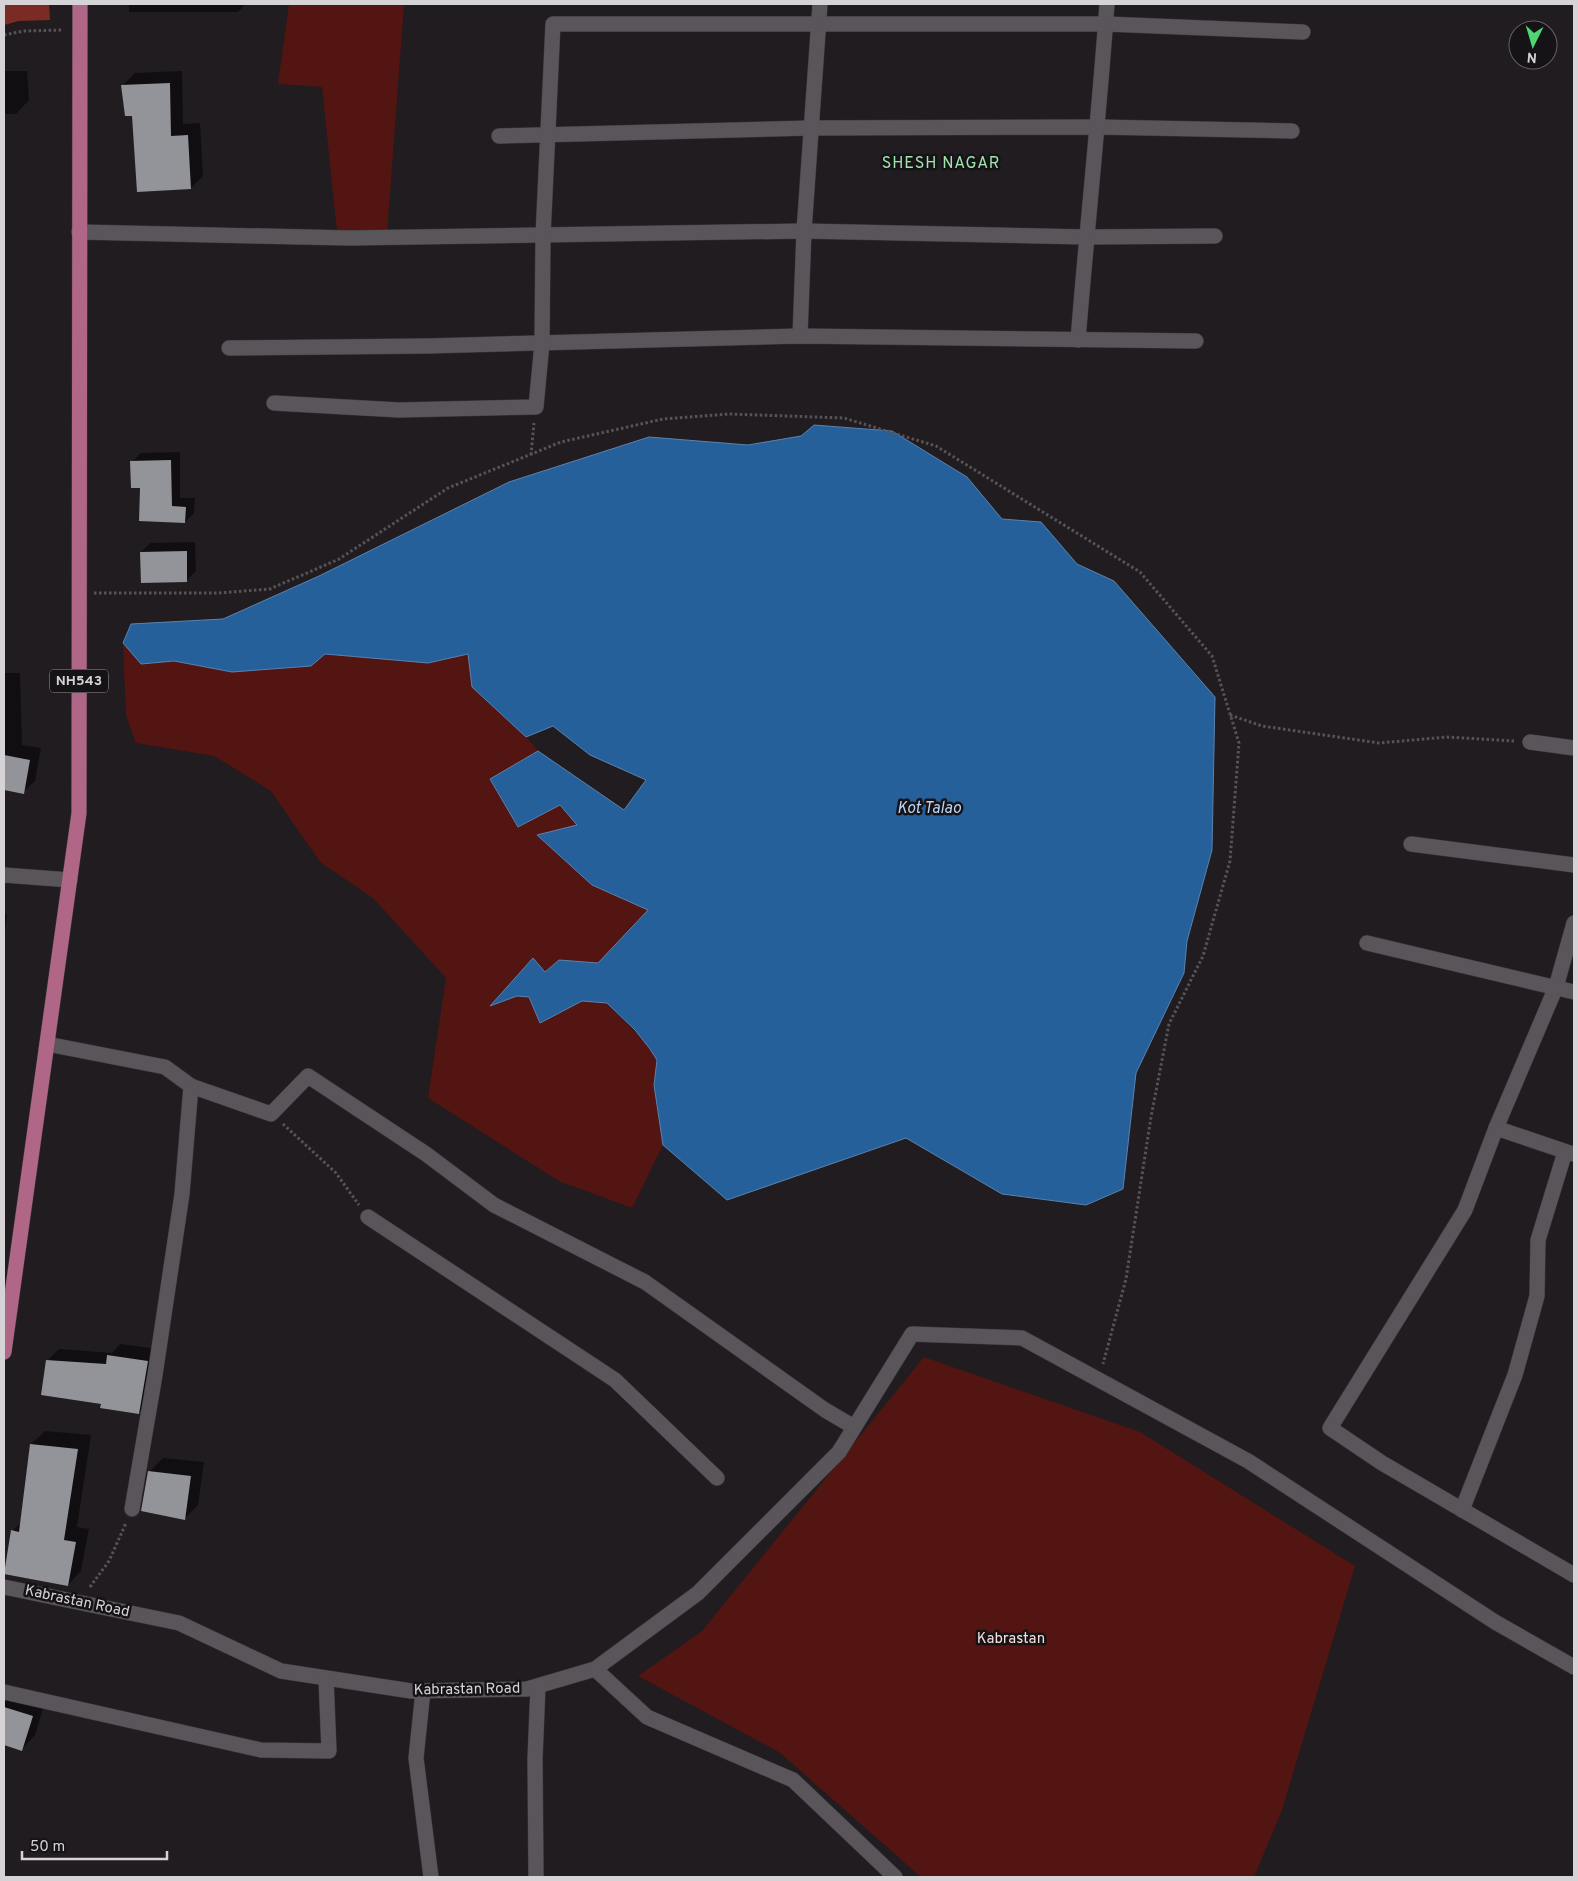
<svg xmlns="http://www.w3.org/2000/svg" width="1578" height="1881" viewBox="0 0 1578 1881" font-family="Overpass,sans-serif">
<rect width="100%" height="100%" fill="#201c20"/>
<g fill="#531511">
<path d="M289 4H404L387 233 337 231 322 87 278 84Z"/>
<path d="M123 643 141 664 174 661 232 672 311 666 325 654 428 663 468 654 472 687 526 737 538 751 490 779 519 827 559 804 577 825 538 836 592 885 648 909 598 964 582 1001 607 1003 645 1042 657 1060 654 1085 663 1145 632 1208 559 1181 428 1098 446 978 373 898 320 862 271 791 214 756 136 743 126 715Z"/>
<path d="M924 1357 1140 1432 1355 1566 1282 1810 1254 1877H921L779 1752 638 1676 702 1631Z"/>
</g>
<path fill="#7a2b24" d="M4 4H49L50 20 19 21 4 25Z"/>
<path fill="#26609b" stroke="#5b82ad" d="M814 425 892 431 967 477 1002 519 1041 522 1077 564 1114 581 1215 697 1212 850 1187 941 1184 973 1136 1073 1123 1189 1086 1205 1002 1194 906 1138 727 1200 663 1145 654 1085 657 1060 650 1049 635 1030 607 1003 582 1001 540 1023 529 997 517 996 490 1006 533 958 545 972 559 960 598 963 648 910 592 885 537 835 577 825 560 805 518 827 490 779 538 751 624 810 646 780 590 755 553 726 526 737 472 687 468 654 428 663 325 654 311 666 232 672 174 661 141 664 123 643 131 624 223 619 319 576 509 482 649 437 748 445 801 436Z"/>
<g fill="#0007">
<path d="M129 4H246L238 12H129Z"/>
<path d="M4 71H27L29 100 16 114H4Z"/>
<path d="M182 71 183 124 200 123 203 176 191 188 133 115 123 85 135 73Z"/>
<path d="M180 452V498H195L194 513 185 522 132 462 141 453Z"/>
<path d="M195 542 196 571 187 580 141 552 150 543Z"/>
<path d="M4 673H20L22 745 41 748 35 781 23 792 4 789Z"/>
<path d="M4 913 7 914 4 940Z"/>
<path d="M120 1344 159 1349 150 1401 138 1413 102 1402 48 1360 59 1349 112 1353Z"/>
<path d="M45 1431 91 1435 77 1527 89 1529 81 1571 68 1585 12 1531 22 1522 31 1444Z"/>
<path d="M163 1458 204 1462 198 1505 185 1518 149 1472Z"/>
<path d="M4 1690 45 1702 35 1735 22 1749 4 1744Z"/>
</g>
<g fill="#93939a">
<path d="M170 83 171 136 188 135 191 189 137 192 132 116H125L121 85Z"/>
<path d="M171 460 172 506 186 507 185 523 139 521 140 488H131L130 461Z"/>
<path d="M187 551V582L141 583 140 552Z"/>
<path d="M4 755 30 760 24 794 4 790Z"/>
<path d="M107 1355 148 1361 139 1414 100 1408 101 1404 41 1395 46 1360 106 1364Z"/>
<path d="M30 1444 78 1449 64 1540 76 1542 68 1586 4 1574 11 1530 19 1532Z"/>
<path d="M148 1471 191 1476 185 1520 141 1511Z"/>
<path d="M4 1707 33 1716 22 1751 4 1745Z"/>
</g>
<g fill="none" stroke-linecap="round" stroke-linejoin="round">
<g stroke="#3a373b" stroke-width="16">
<g id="minor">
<path d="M499 136 811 128 1099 127 1292 131"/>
<path d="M79 232 350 238 804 231 1086 237 1215 236"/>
<path d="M800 336 804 231 820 4"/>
<path d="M1078 340C1087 228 1099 116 1107 4"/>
<path d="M229 348 428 346 800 336 1196 341"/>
<path d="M274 403 399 410 536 407 542 343 543 236 553 24H1106L1303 32"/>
<path d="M1530 742 1574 748"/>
<path d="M1411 844 1574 865"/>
<path d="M4 875 70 880"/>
<path d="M1574 923 1556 987 1496 1128 1465 1210 1330 1428 1382 1463 1574 1575"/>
<path d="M1367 943 1574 992"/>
<path d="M47 1044 165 1067 191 1086 271 1114 308 1076 426 1154 494 1205 645 1282 825 1410 854 1427"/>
<path d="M1496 1128 1573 1154"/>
<path d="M368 1217 615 1380 717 1478"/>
<path d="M132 1509 155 1375 182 1194 191 1086"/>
<path d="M1462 1510 1515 1375 1537 1296 1538 1240 1565 1152"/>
<path d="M4 1587 179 1623 281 1671 411 1691 527 1689 595 1669 698 1593 839 1452 912 1334 1022 1338 1248 1461 1495 1622 1574 1667"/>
<path d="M595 1669 647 1717 793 1780 895 1877"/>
<path d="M423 1691 416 1758 431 1877"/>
<path d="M4 1692 261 1750 329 1751 326 1678"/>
<path d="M536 1877 535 1759 538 1686"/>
</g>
</g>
<g stroke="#3a373b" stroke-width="16">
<path id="trunk" d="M4 1352 79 813 80 4"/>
</g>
<g stroke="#575458" stroke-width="3" stroke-dasharray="2.5 2.5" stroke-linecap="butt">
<path d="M4 35 24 31 63 30"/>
<path d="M531 455 534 423"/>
<path d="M94 593H219L270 589 339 559 448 488 561 442 663 419 729 414 844 418 936 446 1140 572 1212 656 1239 743 1230 861 1203 956 1169 1024 1151 1117 1126 1279 1103 1364"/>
<path d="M1230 715 1262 726 1379 743 1447 737 1514 741"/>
<path d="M283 1124 336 1173 359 1205"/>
<path d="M90 1587 109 1561 126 1523"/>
</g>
<use href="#minor" stroke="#59555a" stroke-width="15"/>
<use href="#trunk" stroke="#b06687" stroke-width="15"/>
</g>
<g text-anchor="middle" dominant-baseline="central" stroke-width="5" stroke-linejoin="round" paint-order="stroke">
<rect fill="#161317" stroke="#9c999d" stroke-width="1" x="50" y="669.5" width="58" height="23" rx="4"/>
<g font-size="14" font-weight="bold" fill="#d6d3d7">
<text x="79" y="681">NH543</text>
</g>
<g font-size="15" fill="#d6d3d7" stroke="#161317">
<text transform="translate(77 1602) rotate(12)">Kabrastan Road</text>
<text transform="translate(467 1690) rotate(-1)">Kabrastan Road</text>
</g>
<g font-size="15" fill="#f7deda" stroke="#161317">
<text x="1011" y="1639">Kabrastan</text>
</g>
<g font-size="16" letter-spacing="1" fill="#a2e4ae" stroke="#161317">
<text x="941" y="164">SHESH NAGAR</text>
</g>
<g font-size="16" font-style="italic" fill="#b8d6f8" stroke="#161317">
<text x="929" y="809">Kot Talao</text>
</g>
</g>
<rect width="1578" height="1881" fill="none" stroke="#d6d3d7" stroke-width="10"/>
<g transform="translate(1533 45) rotate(185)"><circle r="24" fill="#161317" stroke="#636064"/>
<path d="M0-4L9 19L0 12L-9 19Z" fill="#4ed675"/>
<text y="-8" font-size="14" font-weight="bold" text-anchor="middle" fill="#d6d3d7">N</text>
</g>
<path d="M22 1851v8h145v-8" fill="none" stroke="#d6d3d7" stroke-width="2.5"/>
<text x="30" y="1851" font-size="15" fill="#d6d3d7" stroke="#161317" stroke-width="4" paint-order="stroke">50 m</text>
</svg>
